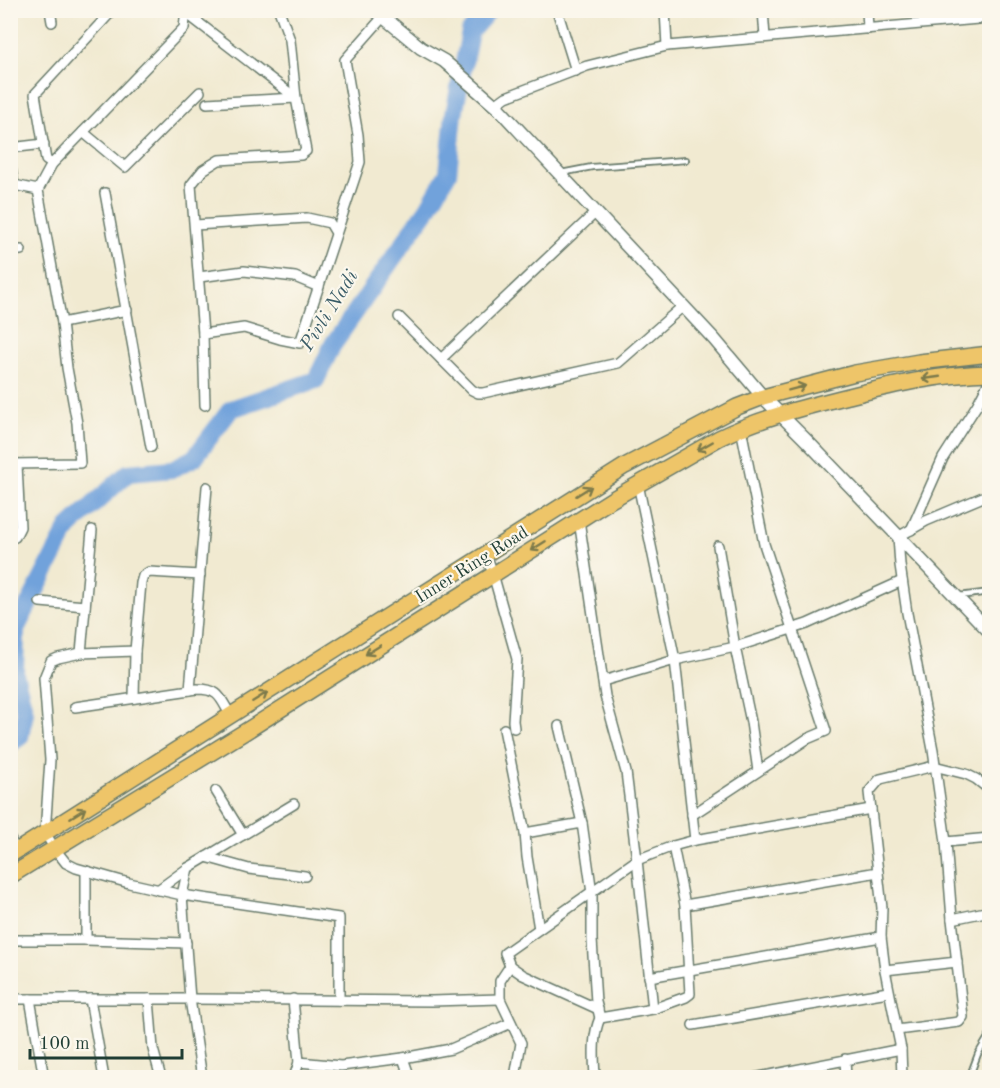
<svg xmlns="http://www.w3.org/2000/svg" width="1000" height="1088" viewBox="0 0 1000 1088" font-family="'Old Standard TT',serif">
<rect width="100%" height="100%" fill="#fbf7ec"/>
<filter id="ink" filterUnits="userSpaceOnUse"><feTurbulence type="fractalNoise" baseFrequency=".0167" numOctaves="2"/><feDisplacementMap in="SourceGraphic" scale="12" xChannelSelector="R" yChannelSelector="G"/><feConvolveMatrix kernelMatrix="1 2 1 2 8 2 1 2 1" color-interpolation-filters="sRGB"/></filter>
<filter id="wash" filterUnits="userSpaceOnUse"><feTurbulence type="fractalNoise" baseFrequency=".008" numOctaves="4" result="noise"/><feDisplacementMap in="SourceGraphic" scale="24" xChannelSelector="R" yChannelSelector="G"/><feGaussianBlur stdDeviation="1.35" result="paint"/><feColorMatrix in="noise" values="0 0 0 0 0 0 0 0 0 0 0 0 0 0 0 0 0 1.4 0 .05"/><feComposite in="paint" operator="in"/></filter>
<g filter="url(#wash)">
<rect width="100%" height="100%" fill="#f1ead1"/>
<g fill="none" stroke-linecap="round" stroke-linejoin="round">
<path stroke="#71a2db" stroke-width="18" d="M10 744 20 737 25 713 15 674 16 629 68 528 128 473 172 469 194 458 231 409 316 380 333 344 428 208 448 173 454 114 470 32 489 10"/>
</g>
</g>
<g filter="url(#ink)">
<g fill="none" stroke-linecap="round" stroke-linejoin="round">
<g stroke="#687a6b" stroke-width="8">
<g id="service">
<path d="M561 173 592 167 686 160"/>
<path d="M959 596 990 592"/>
<path d="M969 1078 978 1054 990 1034"/>
</g>
</g>
<g stroke="#687a6b" stroke-width="12">
<g id="minor">
<path d="M50 10 52 22"/>
<path d="M557 10 576 71"/>
<path d="M665 10 667 46"/>
<path d="M763 10 765 37"/>
<path d="M867 10 868 29"/>
<path d="M186 13 296 98 207 103"/>
<path d="M495 105 506 97 587 66 667 46 990 18"/>
<path d="M83 132 125 167 200 92"/>
<path d="M10 148 44 144"/>
<path d="M10 163 14 185"/>
<path d="M52 164 46 160 35 94 113 10"/>
<path d="M10 186 14 185 38 190"/>
<path d="M105 193 151 447"/>
<path d="M195 225 307 218 330 223 336 233"/>
<path d="M10 251 21 250"/>
<path d="M199 277 244 271 295 277 319 287"/>
<path d="M399 317 472 390 478 393H483L618 363 683 306"/>
<path d="M62 323 127 310"/>
<path d="M203 334 244 328 280 339 300 343 360 162 358 135 345 60 383 17"/>
<path d="M441 359 595 213"/>
<path d="M205 405 203 334 191 185 203 170 219 160 301 155 306 151 296 98 290 40 279 10"/>
<path d="M10 464 80 463 77 423 67 368 62 323 38 190 52 164 184 28 186 10"/>
<path d="M638 484 675 660 695 840"/>
<path d="M911 530 943 458 977 405 990 380"/>
<path d="M10 539 15 537 20 527 17 464"/>
<path d="M718 546 735 647 751 722 758 771"/>
<path d="M486 554 493 574 517 659 513 721 514 728"/>
<path d="M200 575 149 572 143 576 141 583 135 651 81 653 58 658 51 661 44 678 50 760 45 833 55 849 66 863 76 868 129 883 182 895 190 999 202 1078"/>
<path d="M40 602 85 606"/>
<path d="M81 653 92 530"/>
<path d="M603 681 675 660 735 647 807 624 902 581"/>
<path d="M190 690 207 487"/>
<path d="M134 698 135 651"/>
<path d="M75 707 197 689C220 689 220 698 231 716"/>
<path d="M559 726 582 823 592 893V940L596 1002 600 1018 653 1009 637 860 626 772 605 696 579 520"/>
<path d="M504 729 525 833 527 857 539 929"/>
<path d="M216 791 243 835"/>
<path d="M692 815 807 739 826 731 764 544 741 428"/>
<path d="M525 833 582 823"/>
<path d="M10 839 16 851"/>
<path d="M946 842 990 838"/>
<path d="M206 857 249 869 305 876"/>
<path d="M188 868 182 895 339 918V1000"/>
<path d="M158 890 188 868 294 804"/>
<path d="M685 905 878 872"/>
<path d="M952 919 990 911"/>
<path d="M10 940H86L186 943"/>
<path d="M86 940V871"/>
<path d="M510 966 500 981V999L521 1043 515 1077"/>
<path d="M885 970 957 962"/>
<path d="M649 977 881 937"/>
<path d="M10 999H190L432 1001 500 999"/>
<path d="M30 999 44 1078"/>
<path d="M90 999 104 1078"/>
<path d="M149 999 153 1049 161 1078"/>
<path d="M293 999 299 1062 294 1078"/>
<path d="M598 1009 523 975 510 966 505 953 637 860 673 846 695 840 871 809"/>
<path d="M653 1009 686 997 690 994 685 905 673 846"/>
<path d="M693 1025 888 992"/>
<path d="M897 1030 885 970 881 937 882 908 869 792 880 779 934 766 966 774 976 779 990 790"/>
<path d="M403 1058 410 1078"/>
<path d="M845 1059 846 1078"/>
<path d="M299 1062 341 1066 403 1058 451 1049 511 1023"/>
<path d="M595 1077C594 1058 592 1036 600 1018"/>
<path d="M593 1078H645"/>
<path d="M754 1078 901 1049"/>
<path d="M902 1078 901 1049 897 1030 959 1022 963 1017 952 919 946 842 933 750 907 613 900 565 898 537 926 521 990 494"/>
</g>
</g>
<g stroke="#687a6b" stroke-width="15">
<path id="tertiary" d="M375 10 421 48 444 61 499 109 714 339 763 397 807 441 990 632"/>
</g>
<g stroke="#687a6b" stroke-width="18">
<g id="trunk">
<path d="M10 855 625 466 737 407 763 397 855 373 919 362 990 354"/>
<path d="M10 876 243 733 611 500 719 438C760 418 805 407 849 396 897 384 940 374 990 373"/>
</g>
</g>
<use href="#service" stroke="#fff" stroke-width="4.5"/>
<use href="#minor" stroke="#fff" stroke-width="9"/>
<use href="#tertiary" stroke="#fff" stroke-width="12"/>
<use href="#trunk" stroke="#eec569" stroke-width="15"/>
</g>
<defs><path id="oneway-shaft" d="M-6 0H5M1.5-3L5.5 0L1.5 3" fill="none" stroke-width="1.6" stroke-linecap="round" stroke-linejoin="round" transform="scale(1.5)"/></defs>
<g stroke="#7c7a4c">
<use href="#oneway-shaft" transform="translate(931 378) rotate(172)"/>
<use href="#oneway-shaft" transform="translate(797 388) rotate(-15)"/>
<use href="#oneway-shaft" transform="translate(705 446) rotate(150)"/>
<use href="#oneway-shaft" transform="translate(584 491) rotate(-32)"/>
<use href="#oneway-shaft" transform="translate(538 546) rotate(148)"/>
<use href="#oneway-shaft" transform="translate(373 650) rotate(148)"/>
<use href="#oneway-shaft" transform="translate(260 697) rotate(-32)"/>
<use href="#oneway-shaft" transform="translate(78 813) rotate(-32)"/>
</g>
</g>
<g text-anchor="middle" dominant-baseline="central" stroke-width="4.5" stroke-linejoin="round" paint-order="stroke">
<g font-size="18" fill="#1f3d34" stroke="#fbf7ec">
<text transform="translate(472 565) rotate(-32)">Inner Ring Road</text>
</g>
<g font-size="20" font-style="italic" fill="#385b66" stroke="#fbf7ec">
<text transform="translate(330 311) rotate(-58)">Pivli Nadi</text>
</g>
</g>
<rect width="1000" height="1088" fill="none" stroke="#fbf7ec" stroke-width="36"/>
<path d="M30 1049v9h152v-9" fill="none" stroke="#1f3d34" stroke-width="3"/>
<text x="39" y="1049" font-size="18" fill="#1f3d34" stroke="#fbf7ec" stroke-width="4.5" paint-order="stroke">100 m</text>
</svg>
